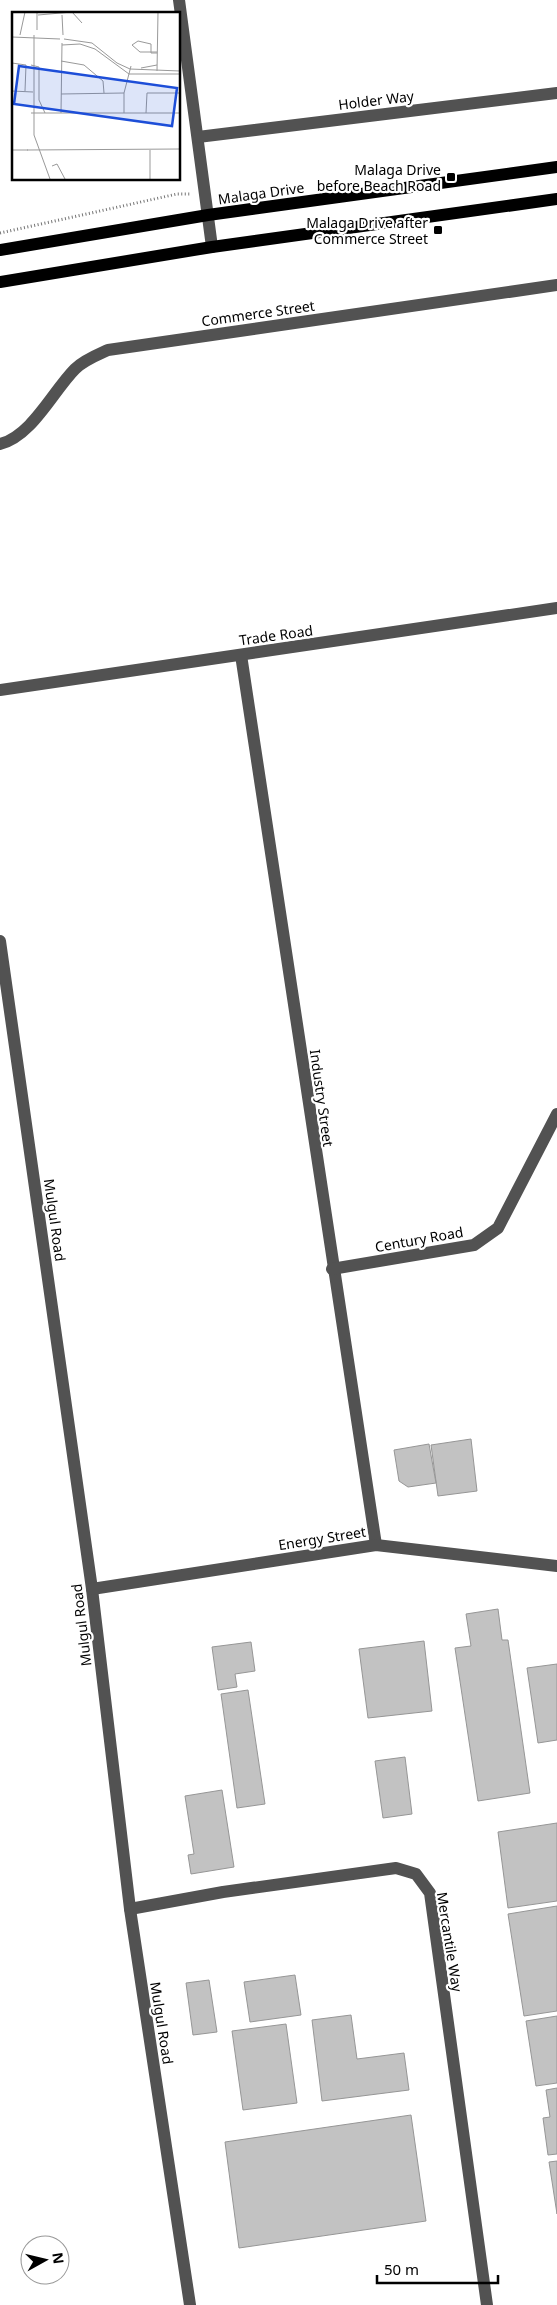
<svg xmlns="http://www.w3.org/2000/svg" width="557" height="2305" viewBox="0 0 557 2305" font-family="'Noto Sans',sans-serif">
<rect width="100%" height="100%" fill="#fff"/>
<g fill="#c2c2c2" stroke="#969696">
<path d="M471 1439 477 1491 438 1496 431 1445Z"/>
<path d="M429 1444 436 1483 408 1487 399 1481 394 1450Z"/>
<path d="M498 1609 502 1640H508L530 1793 478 1801 455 1648 471 1646 466 1614Z"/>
<path d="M424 1641 432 1711 368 1718 359 1649Z"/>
<path d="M251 1642 255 1671 235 1674 237 1687 218 1690 212 1647Z"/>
<path d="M557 1664V1740L538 1743 527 1668Z"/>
<path d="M248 1690 265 1804 237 1808 221 1694Z"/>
<path d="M405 1757 412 1814 383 1818 375 1761Z"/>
<path d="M222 1790 234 1867 191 1874 188 1855 194 1854 185 1796Z"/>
<path d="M557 1823V1901L508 1908 498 1832Z"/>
<path d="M557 1906V2011L524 2016 508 1914Z"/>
<path d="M295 1975 301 2015 250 2022 244 1982Z"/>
<path d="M209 1980 217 2032 193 2035 186 1983Z"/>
<path d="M351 2015 357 2059 404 2053 409 2090 322 2101 312 2020Z"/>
<path d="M557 2016V2083L536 2086 526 2021Z"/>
<path d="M286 2024 297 2103 243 2110 232 2031Z"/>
<path d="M557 2088V2154L548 2155 543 2118 550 2117 546 2090Z"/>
<path d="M411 2115 426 2221 239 2248 225 2142Z"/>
<path d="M557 2161V2214L549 2162Z"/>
</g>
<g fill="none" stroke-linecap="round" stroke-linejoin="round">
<g stroke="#747474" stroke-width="3" stroke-dasharray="1 2.5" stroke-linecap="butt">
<path d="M217 195 233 196"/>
<path d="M0 233 177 194H191"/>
</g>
<g stroke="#525252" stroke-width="12">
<path d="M179 0 212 247"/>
<path d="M198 137 557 93"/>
<path d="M0 444C32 436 53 391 75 369 84 360 97 355 108 350L557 285"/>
<path d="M241 655 376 1545"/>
<path d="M0 690 557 608"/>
<path d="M0 941 92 1589 130 1909 190 2305"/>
<path d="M332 1269 474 1245 498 1228 557 1114"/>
<path d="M92 1589 376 1545 557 1566"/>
<path d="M130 1909 223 1892 396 1868 416 1874 430 1893 487 2305"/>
</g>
<g stroke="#000" stroke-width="12">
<path d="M0 250 208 215 557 167"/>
<path d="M0 282 212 247 557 199"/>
</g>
</g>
<g fill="#000" stroke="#fff" stroke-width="2">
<rect x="446" y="172" width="10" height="10" rx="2.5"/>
<rect x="433" y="225" width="10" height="10" rx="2.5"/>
</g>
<g text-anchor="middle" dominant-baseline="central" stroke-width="4.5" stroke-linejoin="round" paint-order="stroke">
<g font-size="14" fill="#000" stroke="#fff">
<text transform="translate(376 100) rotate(-7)">Holder Way</text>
<text transform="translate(261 193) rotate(-8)">Malaga Drive</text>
<text transform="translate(258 313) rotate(-8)">Commerce Street</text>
<text transform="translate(276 635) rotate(-8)">Trade Road</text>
<text transform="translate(322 1098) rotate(82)">Industry Street</text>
<text transform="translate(55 1220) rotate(82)">Mulgul Road</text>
<text transform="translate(419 1239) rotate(-10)">Century Road</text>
<text transform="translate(322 1538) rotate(-9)">Energy Street</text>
<text transform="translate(81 1625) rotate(-97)">Mulgul Road</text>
<text transform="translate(450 1942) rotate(81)">Mercantile Way</text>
<text transform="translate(162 2023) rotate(81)">Mulgul Road</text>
</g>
<g font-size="14" fill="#000" stroke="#fff" text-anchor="end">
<text x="441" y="169">Malaga Drive<tspan x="441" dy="16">before Beach Road</tspan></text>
<text x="428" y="222">Malaga Drive after<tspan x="428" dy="16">Commerce Street</tspan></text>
</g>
</g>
<g transform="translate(12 12)">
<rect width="168" height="168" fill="#fff"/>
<path fill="none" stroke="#999" stroke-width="1" d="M25 0V18M26 3 60 0 70 11M50 3 51 23M8 23 13 0M22 23V123L38 167M0 25 48 27M52 27 80 31 105 51 118 57 168 59M50 33 68 32 83 37 117 62H168M145 40H128L120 33 126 29 139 32V41H145M49 49 72 53 91 69 92 81M0 51 14 53 13 79M19 53 27 55V88L33 101M129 56 145 53M145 59 146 0M0 79 21 80M49 82 112 81M19 101H168M49 101 50 31M112 101V81L119 54M134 101 135 81H168M0 105V138M0 138H16M15 138 168 137M138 138V167M40 154 45 152 53 167"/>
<path fill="#1d4ed8" fill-opacity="0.15" stroke="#1d4ed8" stroke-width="2.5" d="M7 54 165 76 160 114 2 92Z"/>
<rect width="168" height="168" fill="none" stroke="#000" stroke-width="2.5"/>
</g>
<g transform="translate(45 2260) rotate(82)"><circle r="24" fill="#ffffff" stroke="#999999"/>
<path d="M0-4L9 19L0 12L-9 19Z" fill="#000000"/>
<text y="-8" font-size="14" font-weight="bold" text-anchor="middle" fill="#000000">N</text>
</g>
<path d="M377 2275v8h121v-8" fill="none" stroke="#000000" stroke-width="2.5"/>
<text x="384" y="2275" font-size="15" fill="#000000" stroke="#ffffff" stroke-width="4" paint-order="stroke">50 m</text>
</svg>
